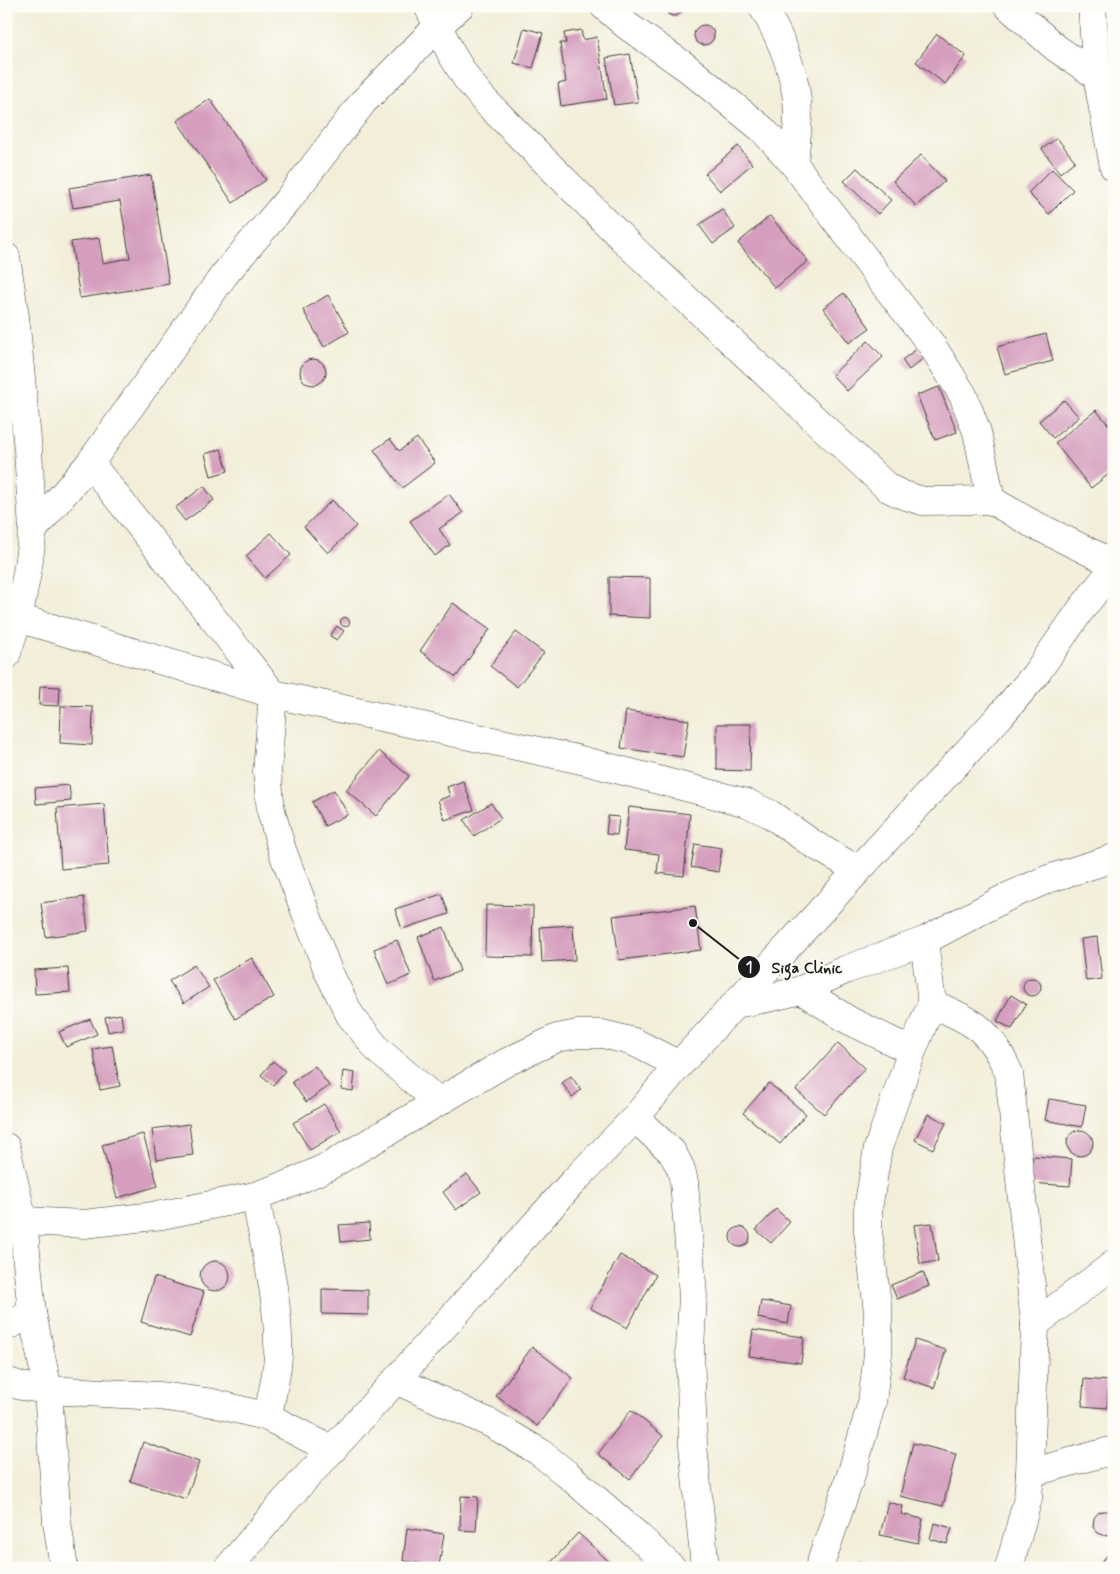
<svg xmlns="http://www.w3.org/2000/svg" width="1120" height="1574" viewBox="0 0 1120 1574" font-family="Mynerve,sans-serif">
<rect width="100%" height="100%" fill="#fdfcf7"/>
<filter id="ink" filterUnits="userSpaceOnUse"><feTurbulence type="fractalNoise" baseFrequency=".02" numOctaves="2"/><feDisplacementMap in="SourceGraphic" scale="10" xChannelSelector="R" yChannelSelector="G"/><feConvolveMatrix kernelMatrix="1 2 1 2 8 2 1 2 1" color-interpolation-filters="sRGB"/></filter>
<filter id="wash" filterUnits="userSpaceOnUse"><feTurbulence type="fractalNoise" baseFrequency=".0096" numOctaves="4" result="noise"/><feDisplacementMap in="SourceGraphic" scale="20" xChannelSelector="R" yChannelSelector="G"/><feGaussianBlur stdDeviation="1.12" result="paint"/><feColorMatrix in="noise" values="0 0 0 0 0 0 0 0 0 0 0 0 0 0 0 0 0 1.4 0 .05"/><feComposite in="paint" operator="in"/></filter>
<g filter="url(#wash)">
<rect width="100%" height="100%" fill="#f2eed9"/>
<g id="blocks">
<g fill="#d59ebe">
<path d="M666 6H682L681 12 677 16H672L668 14 665 10Z"/>
<circle cx="704" cy="35" r="10"/>
<path d="M524 28 543 33 533 68 514 63Z"/>
<path d="M581 30 583 40 597 37 607 99 561 106 558 84 566 82 560 43H566L564 33Z"/>
<path d="M937 34 966 56 945 84 916 62Z"/>
<path d="M630 54 638 102 614 105 606 58Z"/>
<path d="M210 99 266 180 233 203 177 121Z"/>
<path d="M1057 138 1075 161 1060 173 1042 149Z"/>
<path d="M738 146 752 164 720 191 705 174Z"/>
<path d="M921 155 945 181 916 206 893 181Z"/>
<path d="M857 168 891 200 878 214 844 181Z"/>
<path d="M1052 169 1073 190 1049 214 1028 193Z"/>
<path d="M151 175 169 284 80 298 71 242 99 238 103 263 130 258 120 201 73 208 69 188Z"/>
<path d="M722 209 735 228 713 244 699 225Z"/>
<path d="M770 216 808 261 775 288 738 243Z"/>
<path d="M844 293 870 328 849 343 823 308Z"/>
<path d="M328 295 349 332 324 347 303 310Z"/>
<path d="M1046 334 1053 361 1005 374 997 347Z"/>
<path d="M868 341 883 357 847 391 832 375Z"/>
<path d="M918 348 925 357 909 370 902 360Z"/>
<circle cx="313" cy="372" r="13"/>
<path d="M939 387 957 432 935 440 917 395Z"/>
<path d="M1064 400 1079 417 1053 438 1039 421Z"/>
<path d="M1096 410 1114 431V470L1091 488 1055 443Z"/>
<path d="M417 438 435 463 402 488 374 450 390 439 399 451Z"/>
<path d="M221 449 228 471 211 476 205 454Z"/>
<path d="M204 486 214 500 185 521 175 508Z"/>
<path d="M449 494 463 513 439 529 450 545 435 556 410 521Z"/>
<path d="M332 500 356 526 328 553 304 527Z"/>
<path d="M271 533 291 555 265 578 246 556Z"/>
<path d="M609 577 650 578V618L609 616Z"/>
<path d="M453 603 490 629 456 677 420 651Z"/>
<circle cx="345" cy="622" r="4.5"/>
<path d="M337 626 344 631 337 640 330 636Z"/>
<path d="M516 632 544 653 517 687 490 666Z"/>
<path d="M40 686 60 687 59 706 39 705Z"/>
<path d="M61 706 93 707 92 745 60 743Z"/>
<path d="M626 711 689 720 683 757 621 748Z"/>
<path d="M717 724H751L750 771 717 770Z"/>
<path d="M379 751 409 776 376 816 346 790Z"/>
<path d="M463 781 474 810 445 820 438 800 450 796 447 787Z"/>
<path d="M69 785 71 801 36 804 35 788Z"/>
<path d="M334 790 348 814 325 826 312 802Z"/>
<path d="M491 803 501 818 474 836 464 820Z"/>
<path d="M104 804 109 865 61 869 57 808Z"/>
<path d="M629 807 690 814 684 876 657 873 659 854 624 850Z"/>
<path d="M608 816 619 817 617 835 606 834Z"/>
<path d="M695 844 722 848 718 872 691 867Z"/>
<path d="M442 894 449 914 402 929 395 909Z"/>
<path d="M84 897 88 931 46 937 41 903Z"/>
<path d="M486 905 533 906 532 957 485 956Z"/>
<path d="M695 906 701 950 619 960 613 916Z"/>
<path d="M573 925 575 960 542 962 540 927Z"/>
<path d="M444 927 460 971 434 981 418 937Z"/>
<path d="M1097 937 1102 979 1086 981 1081 939Z"/>
<path d="M397 940 411 975 388 985 374 949Z"/>
<path d="M252 958 274 997 235 1019 213 980Z"/>
<path d="M194 965 209 987 184 1003 169 981Z"/>
<path d="M68 968 70 992 35 994 34 970Z"/>
<circle cx="1032" cy="987" r="9"/>
<path d="M1011 995 1026 1004 1012 1029 997 1021Z"/>
<path d="M121 1014 123 1029 108 1032 105 1017Z"/>
<path d="M90 1019 97 1034 66 1047 59 1032Z"/>
<path d="M838 1043 865 1068 824 1114 796 1090Z"/>
<path d="M112 1046 120 1086 100 1090 93 1049Z"/>
<path d="M273 1061 285 1071 273 1085 261 1075Z"/>
<path d="M315 1066 329 1086 306 1102 292 1082Z"/>
<path d="M343 1071 355 1073 353 1091 341 1089Z"/>
<path d="M571 1076 581 1090 572 1097 562 1083Z"/>
<path d="M769 1083 806 1114 780 1144 743 1113Z"/>
<path d="M1049 1099 1086 1105 1082 1127 1045 1120Z"/>
<path d="M324 1104 341 1131 310 1150 293 1123Z"/>
<path d="M928 1114 946 1123 933 1149 915 1140Z"/>
<path d="M189 1124 193 1155 156 1160 152 1129Z"/>
<circle cx="1080" cy="1143" r="13"/>
<path d="M143 1134 158 1186 117 1198 102 1145Z"/>
<path d="M1033 1156 1072 1159 1070 1186 1031 1183Z"/>
<path d="M467 1174 481 1192 456 1210 443 1192Z"/>
<path d="M776 1209 790 1222 771 1243 756 1230Z"/>
<path d="M369 1223 370 1239 341 1242 339 1225Z"/>
<path d="M932 1223 938 1261 920 1264 914 1225Z"/>
<circle cx="740" cy="1237" r="10"/>
<path d="M620 1255 656 1275 627 1328 590 1308Z"/>
<circle cx="215" cy="1276" r="15"/>
<path d="M923 1272 929 1286 897 1299 891 1285Z"/>
<path d="M154 1277 204 1292 190 1337 141 1322Z"/>
<path d="M322 1289 368 1290V1315L322 1314Z"/>
<path d="M761 1301 791 1306 788 1324 758 1318Z"/>
<path d="M753 1330 804 1337 801 1363 749 1356Z"/>
<path d="M915 1340 946 1350 934 1388 903 1377Z"/>
<path d="M532 1347 573 1378 537 1426 496 1396Z"/>
<path d="M1084 1379 1109 1381 1107 1408 1082 1406Z"/>
<path d="M631 1410 663 1436 630 1479 598 1454Z"/>
<path d="M143 1442 199 1462 186 1499 130 1481Z"/>
<path d="M913 1443 956 1454 943 1506 900 1496Z"/>
<path d="M461 1496 478 1497 476 1531 460 1530Z"/>
<path d="M888 1502 903 1506 901 1514 923 1519 918 1543 880 1535Z"/>
<path d="M1103 1511H1108L1114 1514V1533L1106 1536 1098 1533 1093 1527 1094 1518 1099 1512Z"/>
<path d="M934 1523 952 1528 947 1544 930 1539Z"/>
<path d="M407 1528 444 1534 439 1566 403 1561Z"/>
<path d="M578 1533 616 1568H546Z"/>
<path d="M1114 1549V1568H1095Z"/>
<path d="M857 1561 883 1567V1568H855Z"/>
</g>
</g>
</g>
<g filter="url(#ink)">
<use href="#blocks" fill-opacity="0" stroke="#3c3c38" stroke-width="1"/>
<g fill="none" stroke-linecap="round" stroke-linejoin="round">
<g stroke="#3c3c38" stroke-width="29">
<g id="minor">
<path d="M428 6 452 55 467 79 484 100 631 247 888 488 903 495 923 501 991 500 1029 522 1114 564"/>
<path d="M604 6 626 25 686 67 762 129 794 164 884 284 931 344 963 395 977 432 991 500"/>
<path d="M762 6C782 39 797 75 798 114 798 131 795 148 794 164"/>
<path d="M1008 6 1056 48 1097 76"/>
<path d="M1092 6 1097 76 1114 167"/>
<path d="M6 257 15 317 28 450 33 530 27 573 18 618 6 656"/>
<path d="M90 463 273 694 267 772 271 811 282 850 328 971 350 1015 379 1051 439 1102"/>
<path d="M33 530 90 463 224 275 287 201 363 102 438 26 460 6"/>
<path d="M6 617 18 618 273 694 577 759 747 803 770 814 813 844 858 870"/>
<path d="M801 990 850 1021 912 1051"/>
<path d="M932 1003C947 1011 969 1019 981 1030 994 1042 1002 1057 1009 1073L1035 1324 1030 1473 1028 1498 1009 1568"/>
<path d="M735 1004 773 997 801 990 845 970 924 941 1007 897 1048 879 1114 858"/>
<path d="M635 1118 672 1152 681 1169 684 1182 693 1296 690 1349 693 1445 705 1568"/>
<path d="M6 1147 23 1221 32 1313 48 1390 57 1522 64 1568"/>
<path d="M255 1196C265 1248 280 1302 278 1356 277 1376 271 1397 268 1417"/>
<path d="M23 1221 84 1224 162 1215 255 1196 292 1183 329 1166 505 1063 557 1038 578 1034H603L634 1042 679 1065"/>
<path d="M1035 1324 1114 1264"/>
<path d="M6 1327 32 1313"/>
<path d="M396 1380 492 1424 538 1451 567 1474 637 1535 672 1568"/>
<path d="M6 1381 21 1386 48 1390 159 1396 213 1403 268 1417 332 1450"/>
<path d="M1030 1473 1114 1450"/>
<path d="M228 1568 283 1503 396 1380 572 1183 635 1118 679 1065 735 1004 1001 715 1035 675 1080 611 1114 567"/>
<path d="M819 1568 852 1472 872 1402 878 1354V1311L868 1231V1209L878 1148 912 1051 932 1003 924 941"/>
</g>
</g>
<use href="#minor" stroke="#fff" stroke-width="28"/>
</g>
</g>
<path fill="none" stroke="#1c1c1c" stroke-width="2" d="M693 923L749 967"/>
<g fill="#1c1c1c" stroke="#fdfcf7" stroke-width="2">
<circle cx="693" cy="923" r="5"/>
<circle cx="749" cy="967" r="12"/>
</g>
<g font-size="15" text-anchor="middle" font-weight="bold" fill="#fff">
<text x="749" y="972">1</text>
</g>
<g font-size="16" text-anchor="middle" font-weight="bold" fill="#1c1c1c" stroke="#fdfcf7" stroke-width="4" stroke-linejoin="round" paint-order="stroke">
<text x="807" y="973">Siga Clinic</text>
</g>
<rect width="1120" height="1574" fill="none" stroke="#fdfcf7" stroke-width="25"/>
</svg>
